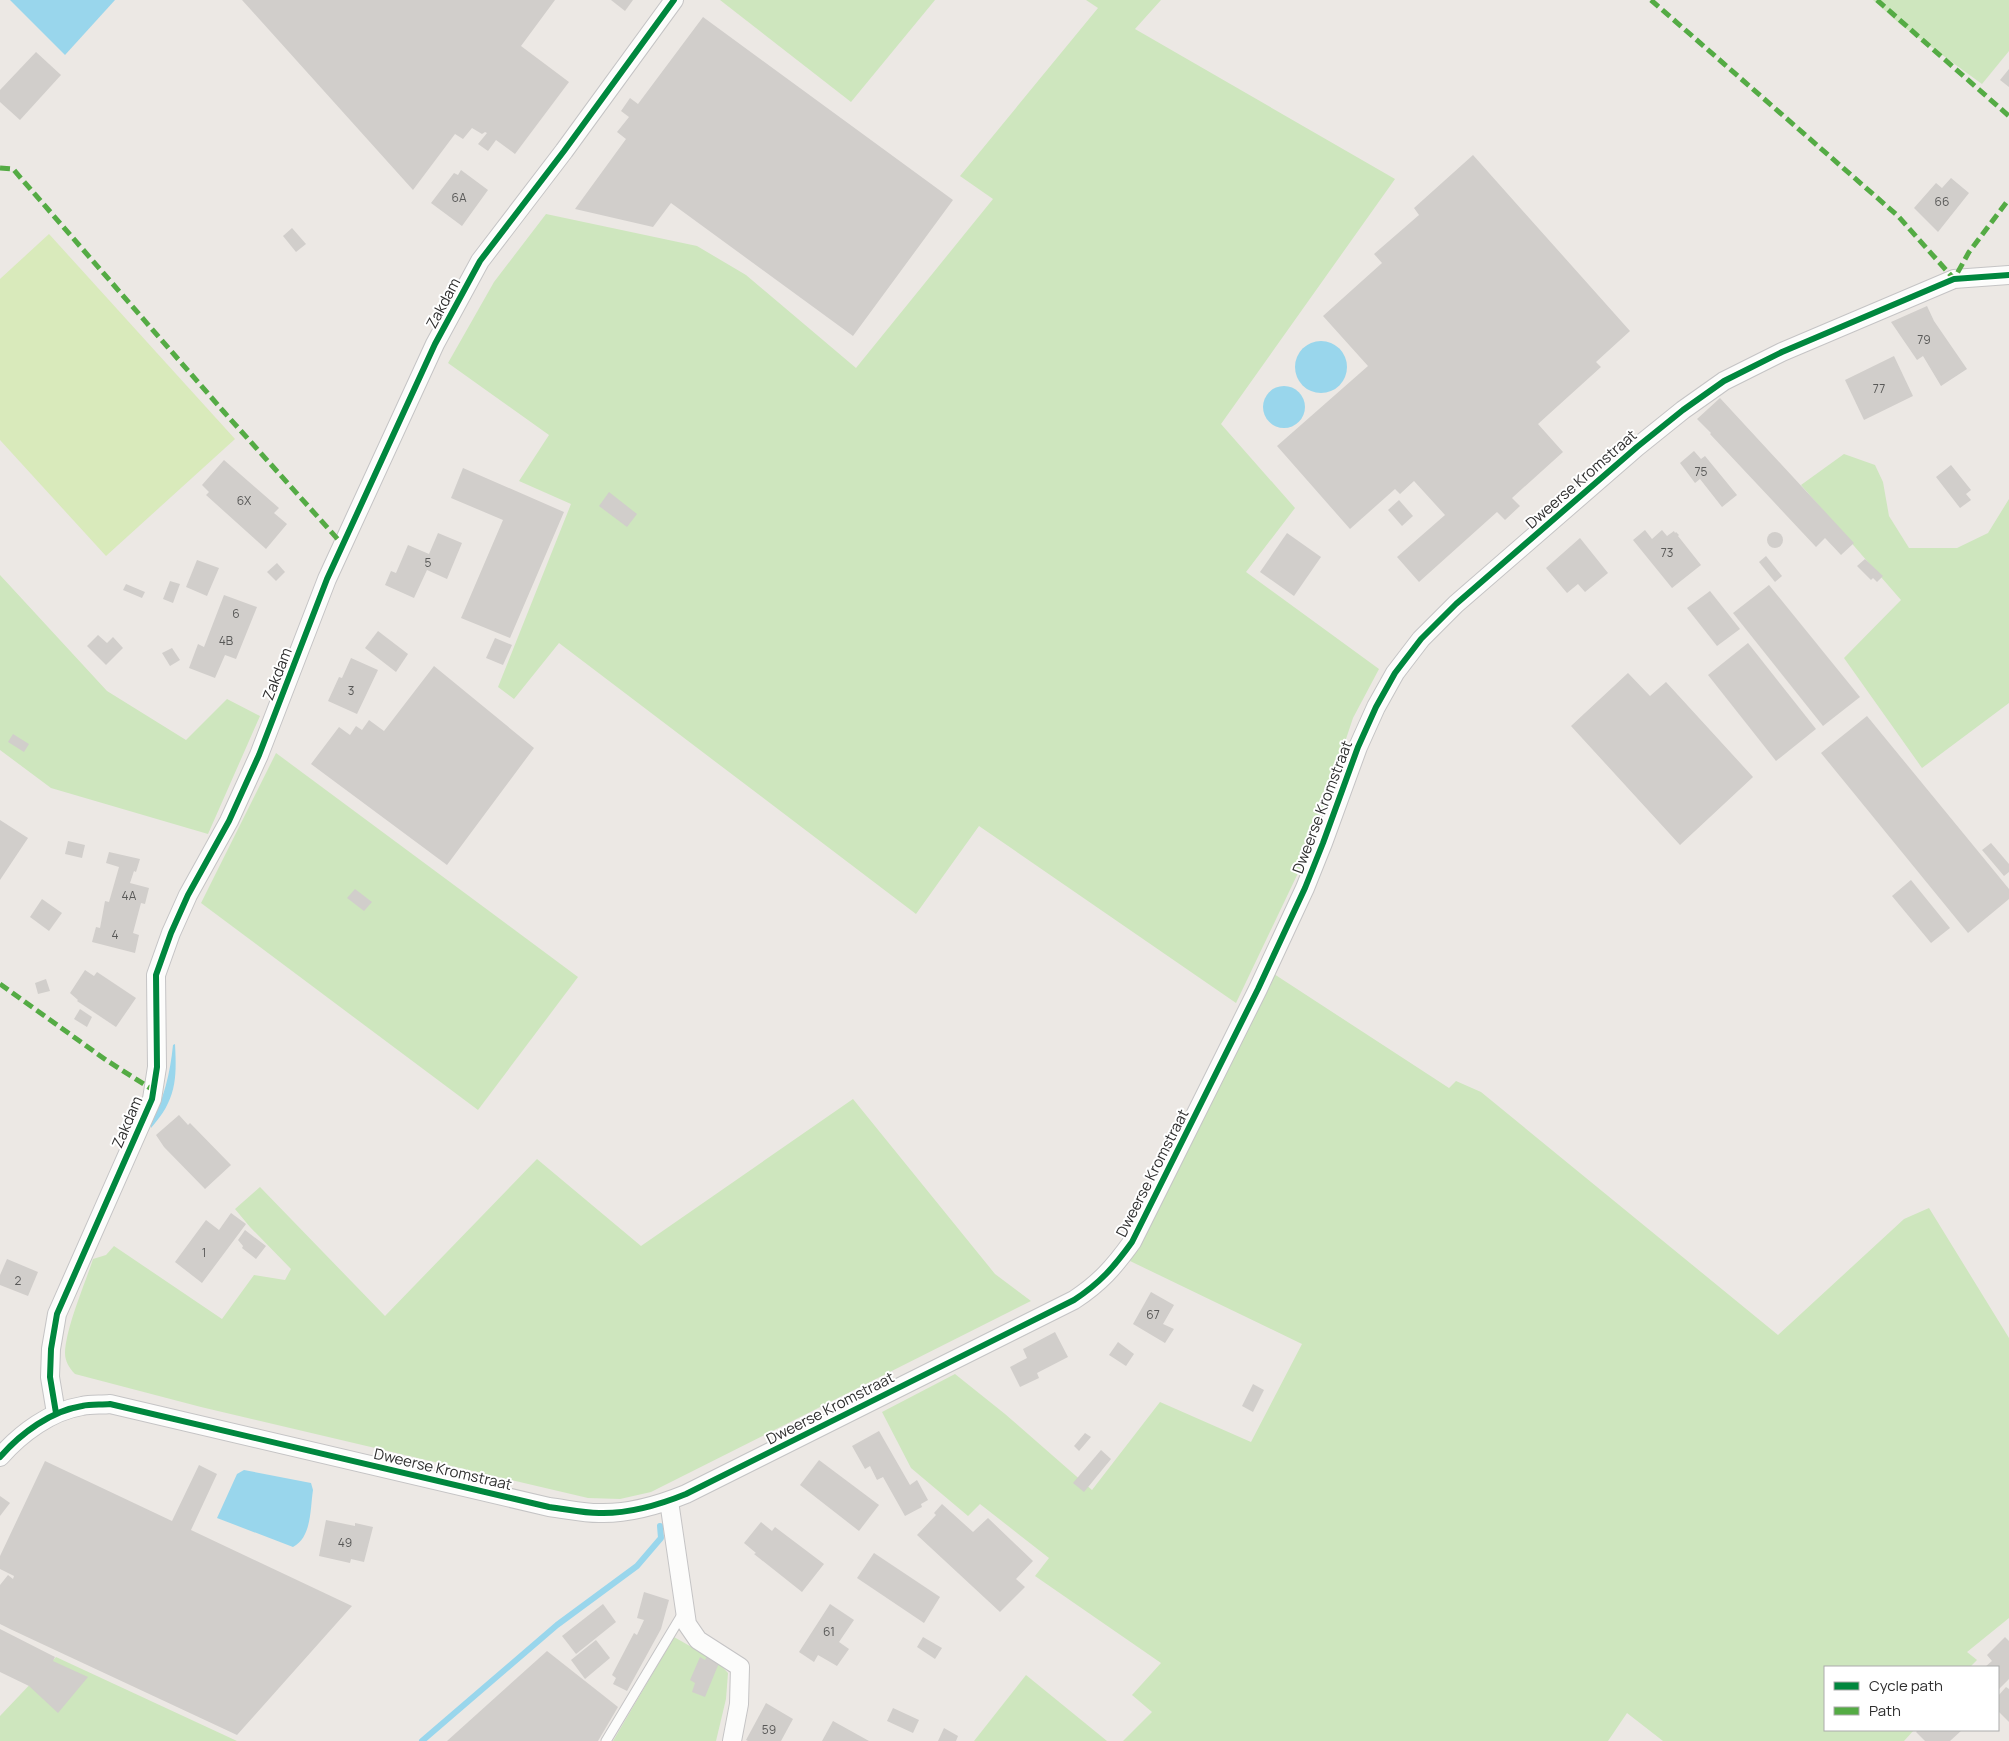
<svg xmlns="http://www.w3.org/2000/svg" width="2009" height="1741" viewBox="0 0 2009 1741" font-family="Manrope,sans-serif">
<rect width="100%" height="100%" fill="#ece8e4"/>
<g fill="#cee6be">
<path d="M720 0H935L851 102Z"/>
<path d="M1086 0H1161L1135 29 1395 179 1221 424 1295 508 1246 572 1379 669 1353 718 1309 850 1236 1003 979 826 916 914 559 643 514 699 498 687 571 504 519 481 549 435 448 363 494 282 546 214 697 246 746 275 856 368 993 199 960 176 1098 8Z"/>
<path d="M1873 0H2009V51L1982 84 1901 25Z"/>
<path d="M1844 454 1875 465 1883 482 1889 516 1909 548H1957L1988 533 2009 499V703L1922 768 1844 658 1901 600 1801 485Z"/>
<path d="M0 575 107 691 186 740 227 699 260 716 208 834 51 788 0 750Z"/>
<path d="M276 753 578 977 478 1110 201 903Z"/>
<path d="M1274 974 1449 1088 1456 1081 1481 1092 1778 1335 1904 1219 1929 1208 2009 1338V1618L1967 1652 1977 1660 1970 1667H1825V1730H1914L1904 1741H1663L1627 1713 1608 1741H1123L1152 1712 1132 1695 1161 1663 1035 1576 1049 1558 980 1504 968 1516 911 1468 882 1412 955 1374 1005 1414 1092 1490 1160 1402 1251 1442 1302 1344 1130 1261Z"/>
<path d="M853 1099 995 1274 1031 1301 651 1492 620 1499 588 1498 201 1407 75 1374C69 1368 65 1361 65 1353 66 1327 85 1284 93 1259L106 1255 114 1246 222 1319 254 1275 285 1280 291 1269 250 1227 235 1209 260 1187 385 1316 537 1159 641 1246Z"/>
<path d="M674 1637 718 1662 728 1673 726 1699 716 1741H613Z"/>
<path d="M56 1657 237 1741H0V1716Z"/>
<path d="M1026 1675 1107 1741H974Z"/>
</g>
<path fill="#d9eabb" d="M49 234 235 439 106 556 0 440V279Z"/>
<g fill="#99d6ec">
<path d="M10 0H115L65 55Z"/>
<circle cx="1321" cy="367" r="26"/>
<circle cx="1284" cy="407" r="21"/>
<path d="M175 1044C177 1080 176 1100 151 1128V1124C164 1098 170 1074 173 1045Z"/>
<path d="M244 1470 311 1483 313 1490C310 1509 312 1537 293 1547L217 1518 237 1474Z"/>
</g>
<g fill="none" stroke-linecap="round" stroke-linejoin="round">
<path stroke="#99d6ec" stroke-width="6" d="M422 1741 557 1625 637 1566 661 1538 660 1526"/>
</g>
<g fill="#d1cecb">
<path d="M242 0H555L521 46 569 82 515 154 496 140 488 151 478 144 487 133 485 132 482 134 472 128 463 139 455 134 413 190Z"/>
<path d="M611 0H633L625 11Z"/>
<path d="M703 17 953 200 853 336 671 203 653 227 575 209 626 139 617 132 629 117 621 111 630 98 638 104Z"/>
<path d="M36 52 61 75 20 120 0 102V90Z"/>
<path d="M2009 69V87L2000 80Z"/>
<path d="M1473 155 1630 331 1596 362 1601 367 1538 424 1563 452 1512 498 1520 506 1505 520 1497 512 1419 582 1397 557 1445 515 1414 481 1400 494 1395 489 1350 529 1277 446 1368 366 1323 316 1382 263 1374 254 1419 215 1414 208Z"/>
<path d="M461 170 488 190 462 226 431 203 454 173 458 175Z"/>
<path d="M1951 178 1969 193 1938 232 1914 208 1936 183 1942 188Z"/>
<path d="M292 228 306 244 296 252 283 236Z"/>
<path d="M1927 306 1934 321 1967 369 1941 386 1923 356 1917 360 1891 322Z"/>
<path d="M1894 356 1913 396 1864 420 1845 380Z"/>
<path d="M1720 398 1854 543 1841 555 1825 538 1816 547 1710 434 1711 433 1697 419Z"/>
<path d="M1694 451 1701 459 1705 456 1737 495 1722 507 1700 479 1695 483 1680 463Z"/>
<path d="M224 460 279 508 274 513 287 524 266 549 206 495 209 492 202 485Z"/>
<path d="M1951 465 1971 490 1966 494 1971 500 1960 508 1936 477Z"/>
<path d="M463 468 564 512 510 638 461 618 503 520 451 498Z"/>
<path d="M609 492 637 514 627 527 599 506Z"/>
<path d="M1399 500 1413 516 1402 526 1388 510Z"/>
<path d="M1645 530 1652 539 1662 530 1667 536 1674 531 1675 533 1676 532 1679 535 1678 536 1701 565 1672 588 1633 540Z"/>
<circle cx="1775" cy="540" r="8"/>
<path d="M438 533 462 543 447 579 427 570 414 598 385 585 391 571 396 573 408 545 429 554Z"/>
<path d="M1287 533 1321 557 1294 596 1260 572Z"/>
<path d="M1580 538 1608 573 1585 592 1578 584 1567 593 1546 568Z"/>
<path d="M1766 556 1782 576 1775 582 1759 562Z"/>
<path d="M1865 559 1883 576 1877 582 1873 578 1871 580 1857 566Z"/>
<path d="M197 560 219 568 207 596 186 587Z"/>
<path d="M277 563 285 572 276 581 267 572Z"/>
<path d="M170 581 180 584 173 603 163 599Z"/>
<path d="M126 584 145 592 142 598 123 590Z"/>
<path d="M1769 585 1860 697 1823 726 1733 613Z"/>
<path d="M1710 591 1740 629 1717 646 1687 608Z"/>
<path d="M224 595 257 607 236 659 225 655 215 678 189 668 198 644 204 647Z"/>
<path d="M378 631 408 654 396 672 365 648Z"/>
<path d="M98 635 107 643 113 637 123 648 106 665 87 646Z"/>
<path d="M495 638 512 645 503 665 486 658Z"/>
<path d="M1748 643 1816 729 1776 761 1708 675Z"/>
<path d="M172 648 180 660 170 666 162 653Z"/>
<path d="M351 658 378 670 357 714 328 701 339 677 342 678Z"/>
<path d="M434 666 534 748 447 865 311 764 339 727 350 735 356 726 362 730 369 720 384 731Z"/>
<path d="M1628 673 1650 696 1666 682 1753 777 1680 845 1571 726Z"/>
<path d="M1867 716 2009 889V899L1968 933 1821 753Z"/>
<path d="M13 734 29 744 24 752 8 742Z"/>
<path d="M0 820 28 838 0 880Z"/>
<path d="M68 841 85 845 82 858 65 854Z"/>
<path d="M1991 843 2009 864V872L2004 876 1982 850Z"/>
<path d="M109 852 140 859 136 872 134 871 130 883 149 888 145 904 141 903 133 933 139 935 135 953 92 942 96 927 100 928 105 901 109 902 119 867 106 863Z"/>
<path d="M1911 880 1950 928 1931 943 1892 896Z"/>
<path d="M355 889 372 902 364 911 347 898Z"/>
<path d="M42 899 62 913 49 931 30 917Z"/>
<path d="M85 970 94 976 97 972 136 998 116 1027 77 1001 78 1000 70 993Z"/>
<path d="M46 979 50 991 38 994 35 983Z"/>
<path d="M80 1009 92 1017 87 1027 74 1019Z"/>
<path d="M179 1115 188 1125 190 1123 231 1165 205 1189 164 1147 156 1135Z"/>
<path d="M231 1213 246 1224 202 1283 175 1262 206 1220 219 1230Z"/>
<path d="M245 1230 266 1246 256 1259 242 1248 243 1246 238 1240Z"/>
<path d="M7 1259 38 1272 28 1296 0 1285V1275Z"/>
<path d="M1151 1292 1174 1305 1163 1324 1174 1329 1165 1343 1133 1324Z"/>
<path d="M1055 1332 1068 1357 1037 1373 1039 1378 1020 1387 1010 1367 1027 1358 1023 1349Z"/>
<path d="M1118 1342 1134 1354 1126 1366 1109 1355Z"/>
<path d="M1253 1384 1264 1390 1253 1412 1242 1406Z"/>
<path d="M879 1431 910 1485 917 1480 928 1500 921 1504 922 1507 905 1516 883 1477 877 1480 870 1466 865 1469 852 1446Z"/>
<path d="M1085 1433 1091 1437 1079 1451 1074 1446Z"/>
<path d="M1101 1450 1111 1459 1084 1492 1073 1483Z"/>
<path d="M819 1460 879 1505 859 1531 800 1485Z"/>
<path d="M45 1461 172 1521 199 1465 217 1474 191 1530 352 1606 237 1735 10 1629 0 1624V1585L8 1575 13 1579 14 1576 0 1569V1556Z"/>
<path d="M0 1496 10 1503 0 1516Z"/>
<path d="M942 1504 973 1532 988 1518 1033 1561 1016 1579 1025 1587 1000 1612 917 1535 936 1515 934 1513Z"/>
<path d="M326 1520 355 1526V1523L373 1527 364 1562 351 1559 350 1563 319 1556Z"/>
<path d="M761 1522 772 1531 775 1527 824 1564 802 1592 754 1554 756 1553 744 1543Z"/>
<path d="M874 1553 940 1597 924 1623 857 1578Z"/>
<path d="M644 1592 669 1600 661 1629 627 1691 613 1684 616 1678 612 1675 634 1633 637 1635 644 1620 637 1618Z"/>
<path d="M603 1604 616 1622 576 1654 562 1636Z"/>
<path d="M830 1604 854 1620 839 1642 849 1649 837 1666 818 1655 814 1662 799 1652Z"/>
<path d="M0 1629 55 1657 53 1661 88 1677 58 1713 29 1686 0 1672Z"/>
<path d="M923 1637 942 1648 935 1659 917 1647Z"/>
<path d="M2005 1637 2009 1641V1679L1998 1690V1667H1985L1992 1661 1987 1655Z"/>
<path d="M596 1640 610 1658 585 1679 571 1660Z"/>
<path d="M547 1651 618 1707 598 1741H447Z"/>
<path d="M708 1654 719 1663 705 1697 692 1692 695 1683 690 1680 700 1657 705 1660Z"/>
<path d="M2006 1687 2009 1689V1722L1998 1711V1696Z"/>
<path d="M766 1703 793 1719 781 1741H748L746 1740Z"/>
<path d="M893 1708 919 1720 913 1733 887 1721Z"/>
<path d="M833 1721 869 1741H822Z"/>
<path d="M944 1728 958 1736 956 1741H938Z"/>
<path d="M1918 1730H1962L1950 1741H1925L1916 1732Z"/>
</g>
<g fill="none" stroke-linecap="round" stroke-linejoin="round">
<g stroke="#c5c4c5" stroke-width="11">
<path id="lane" d="M606 1741 683 1613"/>
</g>
<g stroke="#c5c4c5" stroke-width="20">
<g id="street">
<path d="M56 1413 50 1377 51 1349 57 1314 152 1099 157 1067 156 975 171 933 188 895 229 821 259 755 327 579 435 344 480 261 564 151 674 0"/>
<path d="M0 1457C21 1433 51 1411 82 1406 91 1404 101 1405 110 1404L549 1507C566 1509 583 1513 599 1513 630 1514 659 1505 686 1494L1074 1300C1100 1283 1114 1267 1132 1242L1258 989 1305 888 1323 843 1358 747 1376 707 1395 673 1421 639 1456 604 1637 447 1683 410 1724 381 1782 352 1954 279 2009 275"/>
<path d="M669 1501 687 1624 698 1640 740 1667 739 1704 732 1741"/>
</g>
</g>
<use href="#lane" stroke="#fcfcfb" stroke-width="9"/>
<use href="#street" stroke="#fcfcfb" stroke-width="18"/>
<g stroke="#54ab44" stroke-width="5" stroke-dasharray="10 5" stroke-linecap="butt">
<path d="M1651 0 1898 216 1954 279 1969 252 2009 199"/>
<path d="M1877 0 2009 116"/>
<path d="M0 168 13 169 224 412 343 545"/>
<path d="M0 984 106 1060 153 1090"/>
</g>
<g stroke="#fff" stroke-width="9">
<g id="cycleway">
<path d="M56 1413 50 1377 51 1349 57 1314 152 1099 157 1067 156 975 171 933 188 895 229 821 259 755 327 579 435 344 480 261 564 151 674 0"/>
<path d="M0 1457C21 1433 51 1411 82 1406 91 1404 101 1405 110 1404L549 1507C566 1509 583 1513 599 1513 630 1514 659 1505 686 1494L1074 1300C1100 1283 1114 1267 1132 1242L1258 989 1305 888 1323 843 1358 747 1376 707 1395 673 1421 639 1456 604 1637 447 1683 410 1724 381 1782 352 1954 279 2009 275"/>
</g>
</g>
<use href="#cycleway" stroke="#00873e" stroke-width="6"/>
</g>
<g text-anchor="middle" dominant-baseline="central" stroke-width="4" stroke-linejoin="round" paint-order="stroke">
<g font-size="12" fill="#585857">
<text x="459" y="197">6A</text>
<text x="1942" y="201">66</text>
<text x="1924" y="339">79</text>
<text x="1879" y="388">77</text>
<text x="1701" y="471">75</text>
<text x="244" y="500">6X</text>
<text x="1667" y="552">73</text>
<text x="428" y="562">5</text>
<text x="236" y="613">6</text>
<text x="226" y="640">4B</text>
<text x="351" y="690">3</text>
<text x="129" y="895">4A</text>
<text x="115" y="934">4</text>
<text x="204" y="1252">1</text>
<text x="18" y="1280">2</text>
<text x="1153" y="1314">67</text>
<text x="345" y="1542">49</text>
<text x="829" y="1631">61</text>
<text x="769" y="1729">59</text>
</g>
<g font-size="15" fill="#2e2e2e" stroke="#fff">
<text transform="translate(443 303) rotate(-62)">Zakdam</text>
<text transform="translate(1581 479) rotate(-41)">Dweerse Kromstraat</text>
<text transform="translate(277 674) rotate(-69)">Zakdam</text>
<text transform="translate(1322 807) rotate(-69)">Dweerse Kromstraat</text>
<text transform="translate(127 1122) rotate(-67)">Zakdam</text>
<text transform="translate(1152 1173) rotate(-63)">Dweerse Kromstraat</text>
<text transform="translate(830 1408) rotate(-27)">Dweerse Kromstraat</text>
<text transform="translate(443 1469) rotate(13)">Dweerse Kromstraat</text>
</g>
</g>
<rect x="1824" y="1666" width="175" height="65" fill="#ffffff" stroke="#ababab"/>
<rect x="1834" y="1682" width="25" height="8" fill="#00873e" stroke="#ababab"/>
<text x="1869" y="1691" font-size="15" fill="#2e2e2e">Cycle path</text>
<rect x="1834" y="1707" width="25" height="8" fill="#54ab44" stroke="#ababab"/>
<text x="1869" y="1716" font-size="15" fill="#2e2e2e">Path</text>
</svg>
